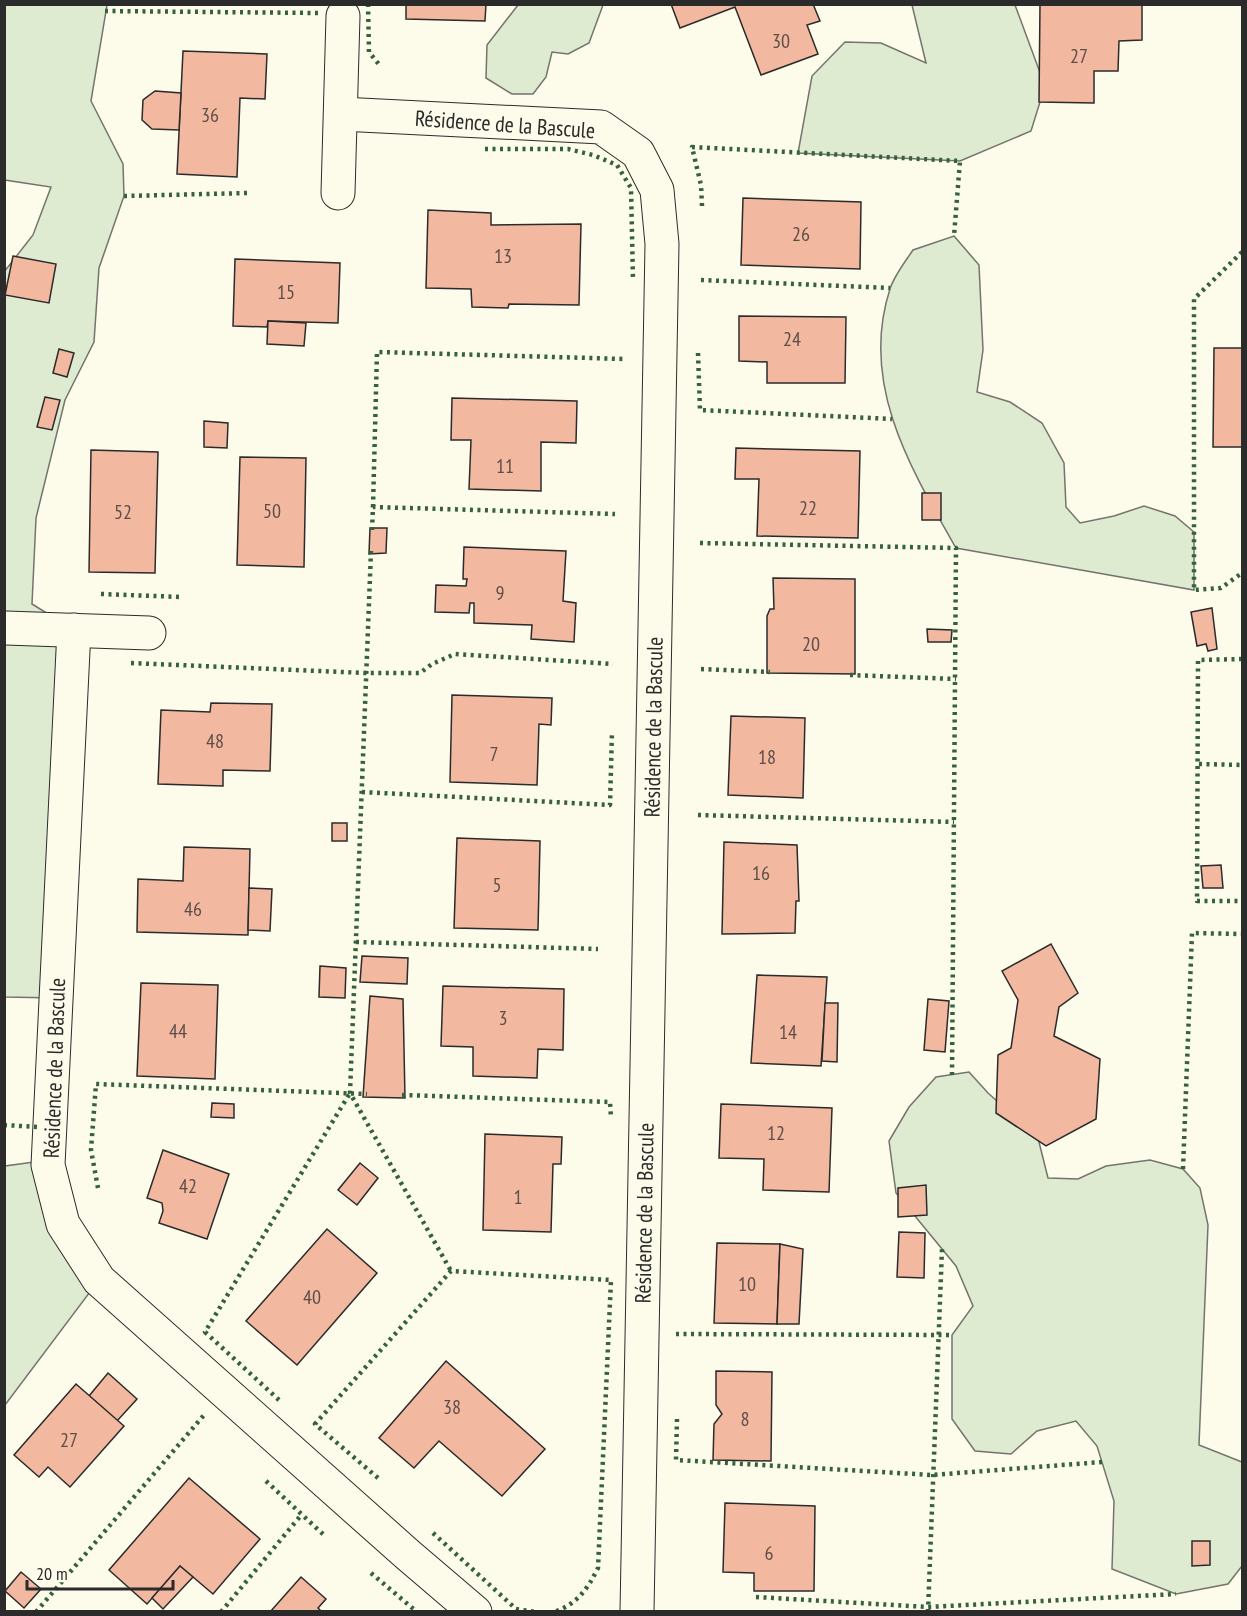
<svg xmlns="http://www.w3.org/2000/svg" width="1247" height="1616" viewBox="0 0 1247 1616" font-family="'PT Sans Narrow',sans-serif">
<rect width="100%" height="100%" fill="#fdfbea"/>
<g fill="#deebd1" stroke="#74746e" stroke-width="1.5">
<path d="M5 5H107L91 101 123 164 124 196 99 268 94 342 65 400 36 518 32 604 74 630 57 998 5 997 4 272 33 235 51 187 5 180Z"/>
<path d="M518 5H603L589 43 568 54 552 52 546 77 533 94H512L486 78 487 45Z"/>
<path d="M912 5H1015L1045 86 1031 131 960 161 798 153 812 76 845 42 881 43 926 63Z"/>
<path d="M954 236 979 265 983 350 977 392 1010 402 1042 423 1064 463 1066 507 1080 523 1114 516 1144 506 1175 516 1194 532V590L956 548C911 469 859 384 890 289 894 276 905 262 913 250Z"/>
<path d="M969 1072 988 1093 1038 1138 1048 1178 1078 1179 1106 1166 1150 1160 1183 1169 1200 1188 1208 1225 1199 1445 1242 1462V1566L1228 1584 1176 1594 1112 1569 1114 1501 1097 1446 1076 1421 1037 1431 1011 1454 975 1451 952 1419V1335L973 1306 956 1266 896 1193 889 1141 909 1107 936 1077Z"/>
<path d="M49 1160 99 1280 5 1405V1166Z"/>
</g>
<g fill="#f2b8a0" stroke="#2b2b2b" stroke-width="1.5">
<path d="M406 4H486L485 21 406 19Z"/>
<path d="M671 4H813L820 21 807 25 818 54 761 75 735 7 680 28Z"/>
<path d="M1040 4H1142V40L1119 41 1118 71H1094V103L1039 102Z"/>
<path d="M183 51 267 54 265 99 240 98 237 177 177 174Z"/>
<path d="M155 91 181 93 179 130 152 129 142 120 143 100Z"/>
<path d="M743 198 861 202 860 269 741 265Z"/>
<path d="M428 210 491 213V225L581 224 579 305 509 304 508 308 472 307 471 289 426 288Z"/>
<path d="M13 256 56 264 49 303 5 295Z"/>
<path d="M235 259 340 263 338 323 268 321 267 327 233 326Z"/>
<path d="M739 316 846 317 845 383H767V362L739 361Z"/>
<path d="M268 321 306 323 304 346 267 344Z"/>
<path d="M1214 348H1242V447H1213Z"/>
<path d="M59 349 74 353 67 377 53 373Z"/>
<path d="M45 397 60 400 52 430 37 427Z"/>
<path d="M452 398 577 401 576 443 541 442V491L469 489 471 440H451Z"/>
<path d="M204 421 228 423 227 448 204 447Z"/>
<path d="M736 448 860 451 858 538 757 536 759 479H735Z"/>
<path d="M91 450 158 452 155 573 89 572Z"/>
<path d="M240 457 306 458 304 567 237 565Z"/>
<rect x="922" y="493" width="19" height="27"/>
<path d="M370 528H387L386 553 369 554Z"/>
<path d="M464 547 566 551 563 601 576 603 574 642 531 639 532 625 474 623V603H470L469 613 435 612 436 585 466 586 467 579H463Z"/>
<path d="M773 578 855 579V674L767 673V616L770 609H774Z"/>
<path d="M1212 608 1217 649 1208 651 1206 644 1197 646 1191 612Z"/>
<path d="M927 629 952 630 951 642H928Z"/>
<path d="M452 695 552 698 551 725 539 724 537 785 450 782Z"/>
<path d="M211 703 272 704 270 771 223 770V786L158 784 161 710 210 712Z"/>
<path d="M731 716 805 718 803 798 728 795Z"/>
<rect x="332" y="823" width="15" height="18"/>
<path d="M457 838 540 841 538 930 454 928Z"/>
<path d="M724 842 797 845 799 901H796L795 933 722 934Z"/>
<path d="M184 847 250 849 248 935 137 932 138 879 183 881Z"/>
<path d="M1221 865 1223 888H1203L1201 866Z"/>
<path d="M249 888 272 889 270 931 248 930Z"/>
<path d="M1051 944 1078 993 1059 1007 1054 1036 1100 1059 1096 1119 1046 1146 996 1113 998 1055 1011 1048 1018 1000 1002 971Z"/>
<path d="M362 956 408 958 407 984 360 982Z"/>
<path d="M320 966 346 968 345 998 319 997Z"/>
<path d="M757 975 827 977 821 1066 751 1063Z"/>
<path d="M141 983 218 985 215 1079 137 1076Z"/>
<path d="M443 986 564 989 563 1050 538 1049 537 1078 473 1076V1047L441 1046Z"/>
<path d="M370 996 403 999 405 1098 363 1097Z"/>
<path d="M928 999 949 1001 945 1052 924 1050Z"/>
<path d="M825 1003H838L837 1062 822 1061Z"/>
<path d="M212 1103 234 1104V1118L211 1117Z"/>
<path d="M721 1104 832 1108 829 1192 763 1190 764 1159 719 1158Z"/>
<path d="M485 1134 562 1137 561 1164H553L551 1232 483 1230Z"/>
<path d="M163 1150 229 1174 207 1239 159 1223 163 1211 162 1203 147 1198Z"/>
<path d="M360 1163 378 1178 357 1205 338 1190Z"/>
<path d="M926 1185 927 1215 898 1217V1188Z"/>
<path d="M327 1229 377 1273 297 1365 246 1321Z"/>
<path d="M899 1232 925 1233 924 1278 897 1277Z"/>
<path d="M717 1243 780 1244 777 1324 714 1323Z"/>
<path d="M780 1244 803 1249 799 1324H777Z"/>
<path d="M446 1361 545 1449 502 1496 439 1441 414 1468 379 1438Z"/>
<path d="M716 1371 772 1372 771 1461 713 1460 714 1424 722 1414 716 1405Z"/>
<path d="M108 1373 137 1399 117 1421 89 1396Z"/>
<path d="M76 1384 124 1426 70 1487 48 1467 39 1477 14 1455Z"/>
<path d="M189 1478 260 1539 213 1594 180 1566 147 1604 109 1570Z"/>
<path d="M725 1503 815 1506 814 1591H754V1573L723 1572Z"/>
<path d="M1192 1541H1210V1565L1192 1566Z"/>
<path d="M180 1566 193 1577 163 1609 152 1598Z"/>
<path d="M21 1572 41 1589 24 1608 5 1591Z"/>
<path d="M301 1577 326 1599 318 1608 322 1612H270Z"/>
</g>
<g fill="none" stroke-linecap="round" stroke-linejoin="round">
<g stroke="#2b2b2b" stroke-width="35">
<g id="street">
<path d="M341 114 601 127 638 153 657 190 662 244 637 1612"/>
<path d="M338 193 343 16"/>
<path d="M6 628 149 633"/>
<path d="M74 630 48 1165 63 1224 99 1280 407 1554 475 1612"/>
</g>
</g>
<use href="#street" stroke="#fdfbea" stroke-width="33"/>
<g stroke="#34623c" stroke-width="4.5" stroke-dasharray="3 4.5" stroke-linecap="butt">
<path d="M368 4 369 52 381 67"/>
<path d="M105 11 318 13"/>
<path d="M485 149H568L593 155 617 165 631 188 633 280"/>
<path d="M124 196 248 193"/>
<path d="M702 206 701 185 692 147 960 161 954 236"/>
<path d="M1242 252 1194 299V590L1221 588 1242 573"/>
<path d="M701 280 890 288"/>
<path d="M698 353 700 410 892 419"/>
<path d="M373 507 377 352 625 359"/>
<path d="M372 530 373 507 615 514"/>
<path d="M700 543 956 548 952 1075"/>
<path d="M371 551 350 1093 451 1271"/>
<path d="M101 594 181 597"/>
<path d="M1242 659 1198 660 1197 901H1242"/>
<path d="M131 663 366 673H420L432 664 455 654 613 664"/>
<path d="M701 669 770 672"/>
<path d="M850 675 956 679"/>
<path d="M1199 764 1242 765"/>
<path d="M362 792 610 805 612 731"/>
<path d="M698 815 954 822"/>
<path d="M356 942 598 949"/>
<path d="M402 1095 610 1102 611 1118"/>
<path d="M4 1125 38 1127"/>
<path d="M1183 1169 1192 933 1242 934"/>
<path d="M98 1188 91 1150 96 1084 367 1094"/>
<path d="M676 1334 952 1335"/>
<path d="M279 1400 205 1332 350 1093"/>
<path d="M677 1419 676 1460 932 1475 1102 1462"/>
<path d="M378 1478 315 1424 451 1271 611 1280 598 1568C587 1590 577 1604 554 1612"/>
<path d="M266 1481 326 1537"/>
<path d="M433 1533 516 1609 536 1612"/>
<path d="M371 1573 417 1612"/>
<path d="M756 1597 928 1607 1176 1594"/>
<path d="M36 1612 204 1415"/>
<path d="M221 1612 302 1514"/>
<path d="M928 1612 942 1249"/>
</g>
</g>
<g text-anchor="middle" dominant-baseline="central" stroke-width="4.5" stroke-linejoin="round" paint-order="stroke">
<g font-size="20" fill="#5d4e48">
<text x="781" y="41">30</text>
<text x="1079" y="56">27</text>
<text x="210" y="115">36</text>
<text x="801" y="234">26</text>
<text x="503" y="256">13</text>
<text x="286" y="292">15</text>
<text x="792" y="339">24</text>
<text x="505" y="466">11</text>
<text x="808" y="508">22</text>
<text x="272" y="511">50</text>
<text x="123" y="512">52</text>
<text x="500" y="593">9</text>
<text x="811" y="644">20</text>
<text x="215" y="741">48</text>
<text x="494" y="754">7</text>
<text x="767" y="757">18</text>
<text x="761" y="873">16</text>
<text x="497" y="885">5</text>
<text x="193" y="909">46</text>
<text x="503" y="1018">3</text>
<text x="178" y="1031">44</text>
<text x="788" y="1032">14</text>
<text x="776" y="1133">12</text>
<text x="188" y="1186">42</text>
<text x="518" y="1197">1</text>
<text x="747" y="1284">10</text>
<text x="312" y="1297">40</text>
<text x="452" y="1407">38</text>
<text x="745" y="1419">8</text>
<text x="69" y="1440">27</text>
<text x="769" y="1553">6</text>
</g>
<g font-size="22" fill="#2b2b2b" stroke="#fdfbea">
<text transform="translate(505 124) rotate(4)">Résidence de la Bascule</text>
<text transform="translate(653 727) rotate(-89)">Résidence de la Bascule</text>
<text transform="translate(54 1068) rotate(-88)">Résidence de la Bascule</text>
<text transform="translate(644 1213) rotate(-89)">Résidence de la Bascule</text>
</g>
</g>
<rect width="1247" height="1616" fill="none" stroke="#2b2b2b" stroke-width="12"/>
<path d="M27 1580v9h146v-9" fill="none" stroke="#2b2b2b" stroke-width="3"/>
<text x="36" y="1580" font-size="18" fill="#2b2b2b" stroke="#fdfbea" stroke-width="4.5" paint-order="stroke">20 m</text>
</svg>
